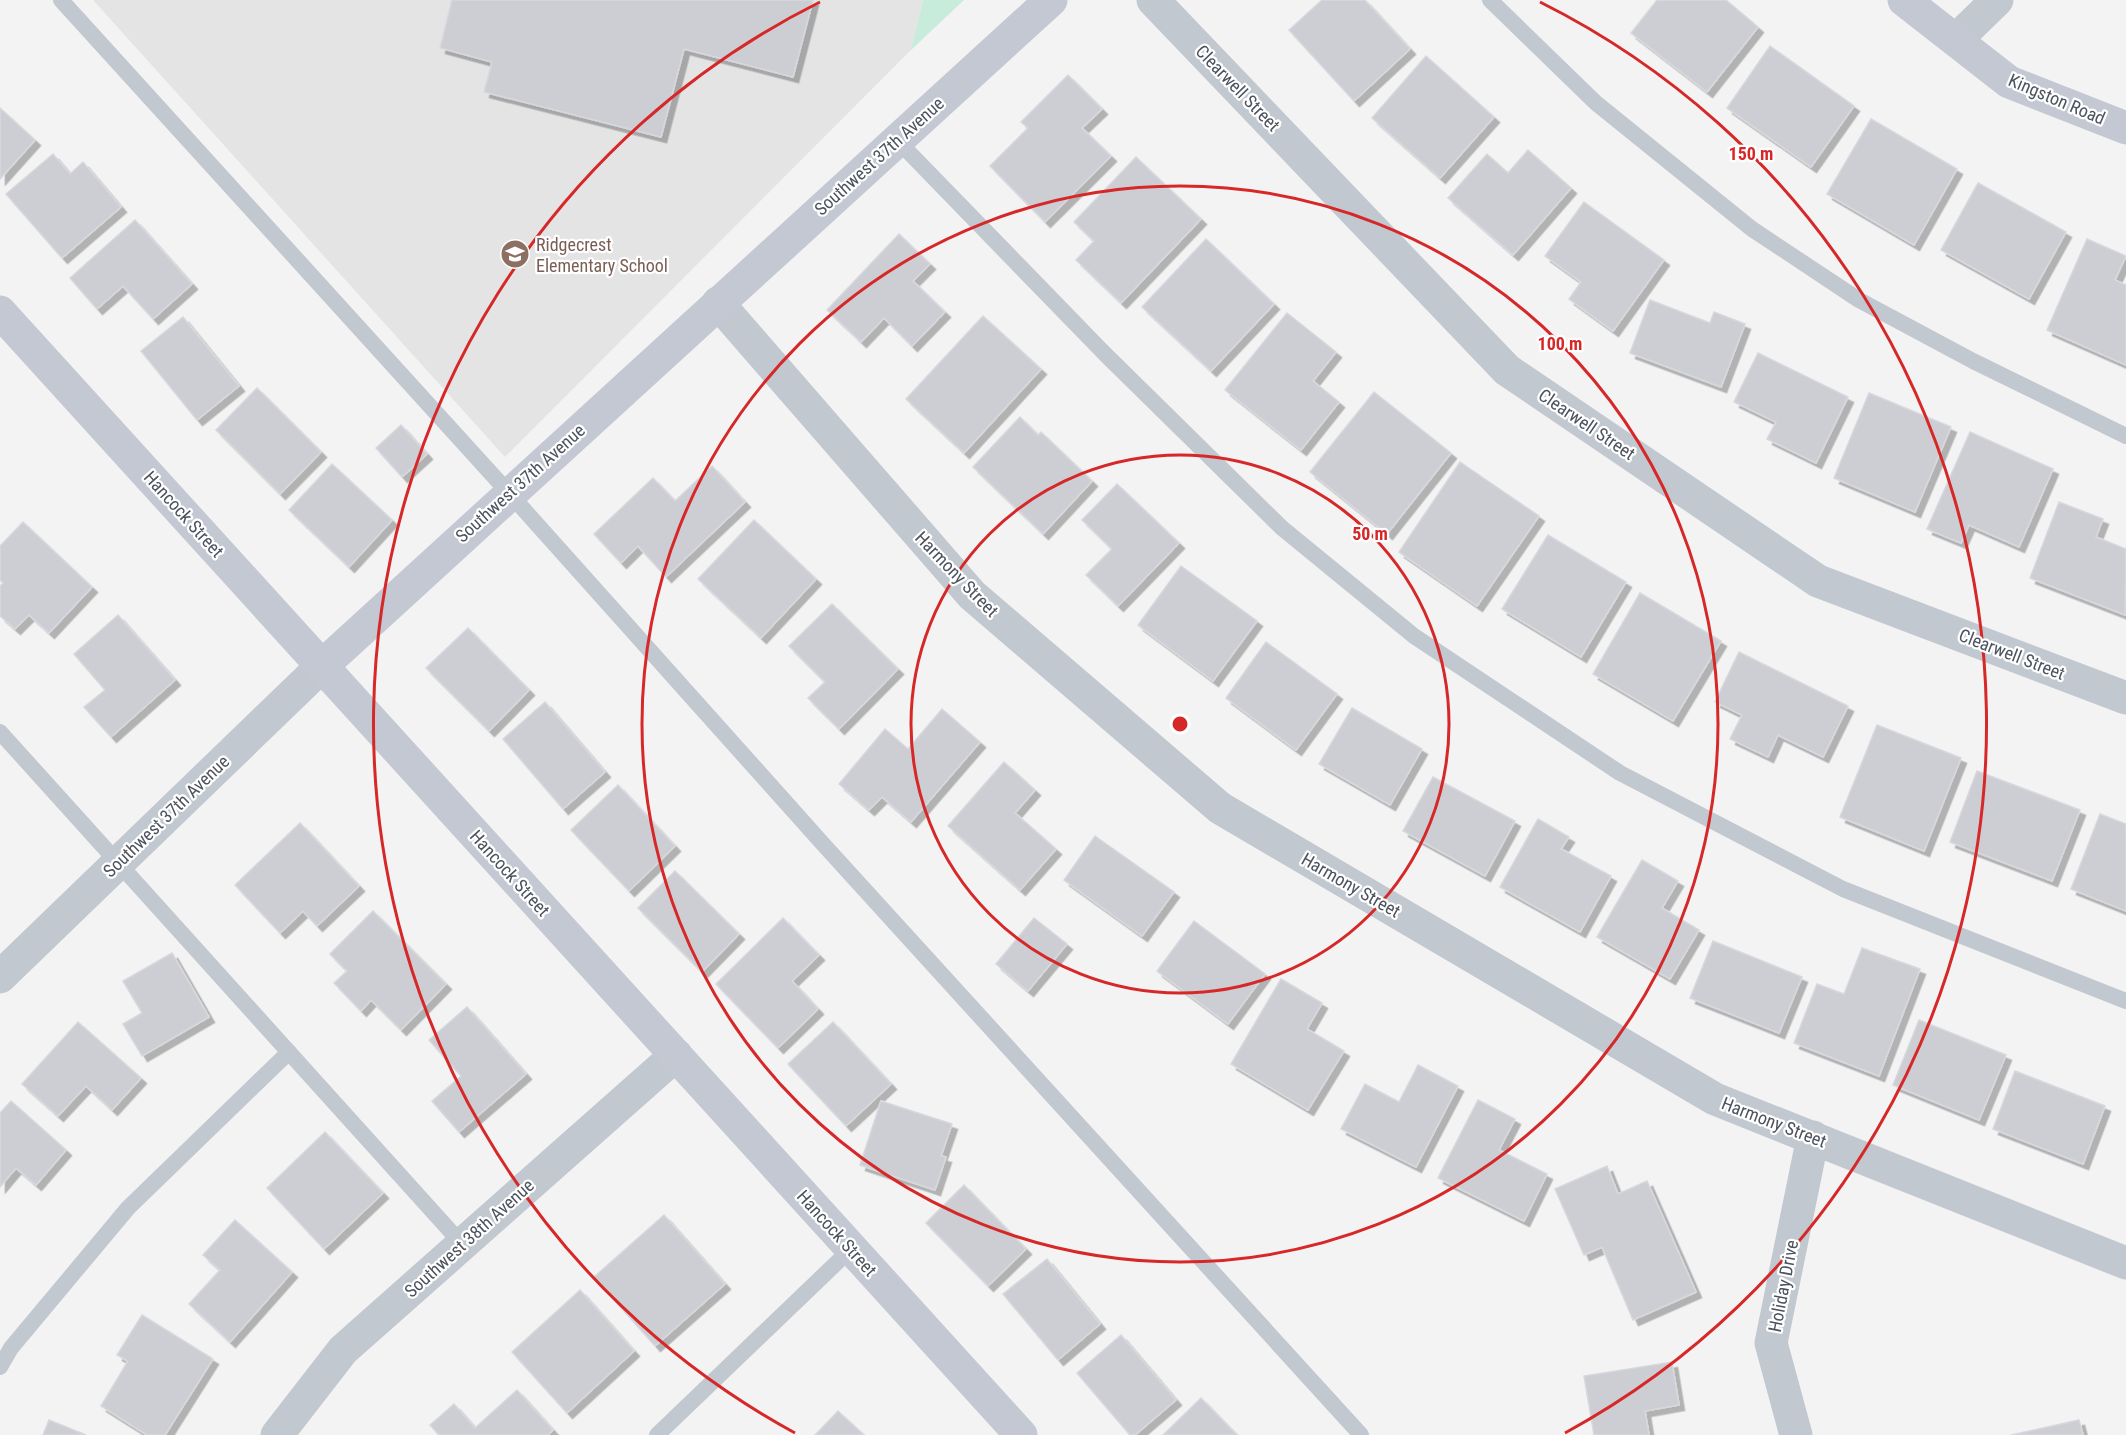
<svg xmlns="http://www.w3.org/2000/svg" width="2126" height="1435" viewBox="0 0 2126 1435" font-family="'Roboto Condensed',sans-serif">
<defs>
<filter id="shadow"><feDropShadow dx="5.5" dy="5.5" stdDeviation="0" flood-color="#0004"/></filter>
</defs>
<rect width="100%" height="100%" fill="#f4f3f3"/>
<path fill="#e5e4e4" d="M93 0H923L911 50 505 457Z"/>
<path fill="#c7ecdb" d="M923 0H964L911 50Z"/>
<g fill="#cdced4" stroke="#d7d8dd" stroke-width="1.5" filter="url(#shadow)">
<path d="M452 0H813L793 77 684 49 661 137 484 92 492 62 440 48Z"/>
<path d="M1322 0H1365L1410 49 1354 101 1289 30Z"/>
<path d="M1657 0H1726L1758 27 1707 92 1631 33Z"/>
<path d="M1770 46 1854 106 1811 167 1727 108Z"/>
<path d="M1426 56 1494 117 1440 178 1372 118Z"/>
<path d="M1068 75 1102 109 1082 128 1111 156 1045 222 990 166 1028 128 1021 122Z"/>
<path d="M0 108 35 140 0 179Z"/>
<path d="M1871 119 1957 169 1914 245 1827 194Z"/>
<path d="M1528 150 1571 188 1513 255 1448 198 1487 154 1508 173Z"/>
<path d="M53 154 70 174 83 162 121 207 62 258 6 194Z"/>
<path d="M1136 157 1201 219 1121 303 1076 260 1094 241 1074 222Z"/>
<path d="M1978 183 2066 232 2029 299 1941 250Z"/>
<path d="M1584 202 1664 260 1613 331 1569 299 1581 282 1545 256Z"/>
<path d="M135 220 192 284 153 319 123 286 97 309 70 278Z"/>
<path d="M899 234 930 264 913 281 945 312 912 346 884 318 861 342 827 310Z"/>
<path d="M1206 239 1274 304 1211 371 1142 307Z"/>
<path d="M2087 239 2126 256 2115 280 2126 285V365L2047 330Z"/>
<path d="M1650 300 1710 323 1714 312 1745 324 1721 387 1630 353Z"/>
<path d="M1287 313 1336 352 1313 381 1339 402 1301 450 1225 390Z"/>
<path d="M983 316 1041 369 964 453 906 399Z"/>
<path d="M183 317 239 386 197 420 141 351Z"/>
<path d="M1758 353 1848 397 1816 463 1767 439 1776 422 1734 402Z"/>
<path d="M257 388 321 452 280 494 216 430Z"/>
<path d="M1374 392 1451 453 1387 534 1310 472Z"/>
<path d="M1869 393 1951 427 1915 512 1834 478Z"/>
<path d="M1020 417 1038 435 1041 432 1092 481 1043 534 973 467Z"/>
<path d="M401 425 427 454 402 477 376 448Z"/>
<path d="M1970 432 2053 469 2019 547 1969 525 1961 543 1927 529Z"/>
<path d="M1460 462 1539 516 1477 606 1399 552Z"/>
<path d="M332 464 392 520 349 567 289 510Z"/>
<path d="M712 466 745 502 666 577 638 546 621 563 594 534 653 478 675 501Z"/>
<path d="M1117 484 1179 543 1118 606 1086 575 1112 549 1082 520Z"/>
<path d="M2059 502 2103 519 2096 537 2126 549 2125 615 2030 578Z"/>
<path d="M754 520 816 579 761 638 698 579Z"/>
<path d="M23 522 92 587 49 633 29 615 15 629 0 616V586L3 583 0 580V546Z"/>
<path d="M1548 535 1626 582 1581 657 1502 609Z"/>
<path d="M1181 566 1257 621 1213 681 1138 625Z"/>
<path d="M1640 593 1721 641 1673 721 1593 674Z"/>
<path d="M832 604 898 669 839 729 808 698 825 682 789 646Z"/>
<path d="M118 615 175 680 111 737 84 707 105 690 74 654Z"/>
<path d="M468 628 529 690 489 731 426 668Z"/>
<path d="M1266 642 1337 694 1296 750 1226 698Z"/>
<path d="M1739 652 1848 706 1823 757 1778 735 1768 757 1730 739 1742 715 1715 702Z"/>
<path d="M545 702 605 772 563 809 503 739Z"/>
<path d="M1352 708 1422 749 1390 805 1319 764Z"/>
<path d="M942 709 980 742 911 822 882 797 869 810 839 784 885 729 908 749Z"/>
<path d="M1877 725 1961 758 1924 851 1840 817Z"/>
<path d="M1004 762 1035 790 1015 813 1056 849 1020 890 948 826Z"/>
<path d="M1977 771 2080 810 2052 881 1950 842Z"/>
<path d="M1433 777 1515 821 1485 876 1403 831Z"/>
<path d="M618 785 675 846 629 891 571 830Z"/>
<path d="M2100 814 2126 824V911L2071 889Z"/>
<path d="M1538 819 1569 837 1561 849 1611 876 1580 932 1500 887Z"/>
<path d="M300 823 359 886 317 926 303 911 280 933 235 885Z"/>
<path d="M1095 836 1174 892 1142 936 1064 880Z"/>
<path d="M1642 860 1678 881 1662 908 1699 930 1670 979 1597 937Z"/>
<path d="M675 871 739 934 702 972 638 908Z"/>
<path d="M373 911 446 984 401 1030 371 1000 361 1011 334 983 347 971 330 954Z"/>
<path d="M783 918 819 955 792 981 818 1009 778 1048 716 984Z"/>
<path d="M1034 918 1067 944 1028 991 996 964Z"/>
<path d="M1194 921 1265 974 1228 1024 1157 971Z"/>
<path d="M1713 941 1802 977 1779 1033 1690 998Z"/>
<path d="M1862 948 1920 969 1879 1076 1794 1043 1817 984 1844 994Z"/>
<path d="M172 953 209 1017 142 1056 123 1024 142 1013 123 981Z"/>
<path d="M1281 979 1322 1003 1307 1029 1344 1051 1308 1110 1231 1064Z"/>
<path d="M467 1007 526 1074 459 1132 432 1101 461 1076 429 1040Z"/>
<path d="M1919 1020 2006 1055 1979 1120 1893 1085Z"/>
<path d="M78 1022 141 1078 112 1110 86 1086 58 1116 22 1084Z"/>
<path d="M833 1022 891 1084 846 1126 788 1064Z"/>
<path d="M1418 1065 1458 1086 1416 1167 1341 1129 1365 1084 1399 1102Z"/>
<path d="M2015 1071 2105 1106 2083 1164 1993 1129Z"/>
<path d="M1478 1100 1515 1119 1499 1150 1547 1174 1524 1221 1438 1178Z"/>
<path d="M11 1101 66 1150 36 1185 16 1168 0 1187V1113Z"/>
<path d="M881 1101 952 1124 941 1156 946 1157 935 1190 860 1165Z"/>
<path d="M325 1132 383 1193 324 1249 267 1188Z"/>
<path d="M1607 1166 1618 1194 1647 1181 1696 1292 1633 1320 1602 1247 1584 1255 1555 1189Z"/>
<path d="M964 1185 1026 1249 988 1286 926 1223Z"/>
<path d="M664 1215 725 1284 655 1346 594 1277Z"/>
<path d="M235 1220 292 1272 230 1342 189 1304 220 1270 203 1255Z"/>
<path d="M1047 1259 1100 1324 1058 1360 1003 1294Z"/>
<path d="M580 1290 634 1351 567 1413 512 1352Z"/>
<path d="M142 1315 213 1359 165 1435H147L101 1406 128 1361 117 1355Z"/>
<path d="M1121 1335 1176 1400 1135 1435H1130L1077 1373Z"/>
<path d="M1672 1362 1679 1405 1645 1411 1649 1435H1594L1584 1376Z"/>
<path d="M517 1390 553 1430 548 1435H439L430 1425 454 1404 475 1428Z"/>
<path d="M1201 1398 1237 1435H1163Z"/>
<path d="M838 1411 864 1435H815Z"/>
<path d="M49 1420 86 1435H43Z"/>
<path d="M2079 1420 2083 1435H2011Z"/>
</g>
<g fill="none" stroke-linecap="round" stroke-linejoin="round">
<g stroke="#c2c8cf" stroke-width="16">
<path d="M61 0 509 493 823 844 1361 1435"/>
<path d="M1490 0 1596 103 1752 229 1859 300 1973 361 2126 436"/>
<path d="M897 140 1105 354 1282 528 1414 636 1620 773 1843 889 2126 1001"/>
<path d="M0 732 462 1244"/>
<path d="M0 1367 11 1348 128 1208 289 1052"/>
<path d="M657 1435 851 1249"/>
</g>
<g stroke="#c2c8cf" stroke-width="33">
<path d="M1153 0 1507 370 1818 581 2126 698"/>
<path d="M1956 40 1997 0"/>
<path d="M718 303 972 595 1220 808 1715 1099 2126 1263"/>
<path d="M0 977 322 666"/>
<path d="M277 1435 343 1350 676 1055"/>
<path d="M1796 1435 1771 1343 1813 1137"/>
</g>
<g stroke="#c3c8d3" stroke-width="33">
<path d="M1904 0 2009 82 2126 128"/>
<path d="M0 312 1021 1435"/>
<path d="M322 666 1051 0"/>
</g>
</g>
<g fill="none" stroke="#d62828" stroke-width="3">
<circle cx="1180" cy="724" r="269"/>
<circle cx="1180" cy="724" r="538"/>
<path d="M795 1433A807 807 0 0 1 820 2M1540 2A807 807 0 0 1 1565 1433"/>
</g>
<defs>
<g id="school-disc" transform="scale(1.5)"><circle r="9.5" fill="#8d6e63" stroke="#fff"/><path d="M0-5L7-2L0 1L-7-2ZM-4 1L0 2.5L4 1V4Q0 6-4 4Z" fill="#fff"/></g>
</defs>
<g fill-rule="evenodd">
<use href="#school-disc" x="515" y="254"/>
</g>
<g text-anchor="middle" dominant-baseline="central" stroke-width="4.5" stroke-linejoin="round" paint-order="stroke">
<g font-size="18" fill="#4c535e" stroke="#fff">
<text transform="translate(1238 88) rotate(46)">Clearwell Street</text>
<text transform="translate(2057 99) rotate(23)">Kingston Road</text>
<text transform="translate(879 156) rotate(-42)">Southwest 37th Avenue</text>
<text transform="translate(1587 424) rotate(34)">Clearwell Street</text>
<text transform="translate(520 483) rotate(-42)">Southwest 37th Avenue</text>
<text transform="translate(184 514) rotate(48)">Hancock Street</text>
<text transform="translate(957 574) rotate(46)">Harmony Street</text>
<text transform="translate(2012 654) rotate(21)">Clearwell Street</text>
<text transform="translate(166 816) rotate(-44)">Southwest 37th Avenue</text>
<text transform="translate(510 873) rotate(48)">Hancock Street</text>
<text transform="translate(1351 885) rotate(30)">Harmony Street</text>
<text transform="translate(1774 1122) rotate(21)">Harmony Street</text>
<text transform="translate(837 1233) rotate(48)">Hancock Street</text>
<text transform="translate(469 1238) rotate(-42)">Southwest 38th Avenue</text>
<text transform="translate(1783 1286) rotate(-79)">Holiday Drive</text>
</g>
<g font-size="18" fill="#785e54" stroke="#fff" text-anchor="start">
<text x="536" y="244">Ridgecrest<tspan x="536" dy="21">Elementary School</tspan></text>
</g>
</g>
<circle cx="1180" cy="724" r="9" fill="#d62828" stroke="#fff" stroke-width="3"/>
<g font-size="18" text-anchor="middle" font-weight="bold" fill="#d62828" stroke="#fff" stroke-width="4.5" stroke-linejoin="round" paint-order="stroke">
<text x="1751" y="160">150 m</text>
<text x="1560" y="350">100 m</text>
<text x="1370" y="540">50 m</text>
</g>
</svg>
